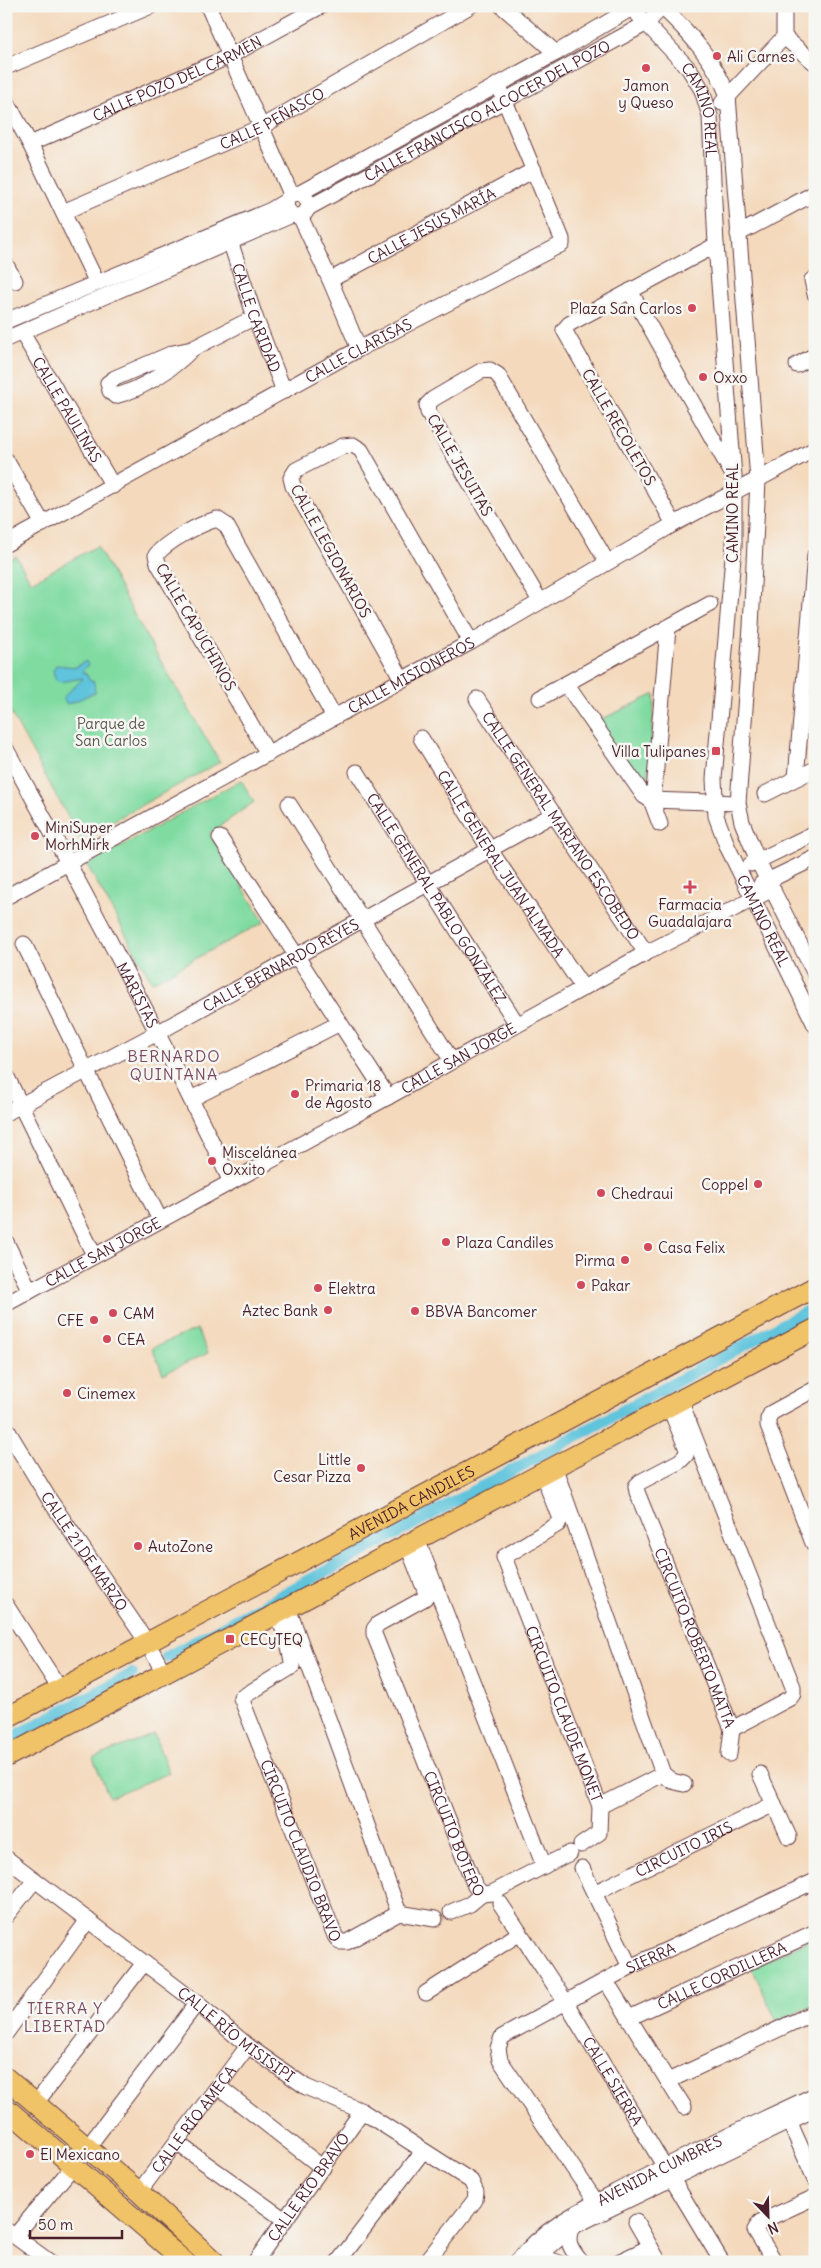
<svg xmlns="http://www.w3.org/2000/svg" width="821" height="2268" viewBox="0 0 821 2268" font-family="Delius,sans-serif">
<rect width="100%" height="100%" fill="#f6f6f2"/>
<filter id="ink" filterUnits="userSpaceOnUse"><feTurbulence type="fractalNoise" baseFrequency=".02" numOctaves="2"/><feDisplacementMap in="SourceGraphic" scale="10" xChannelSelector="R" yChannelSelector="G"/><feConvolveMatrix kernelMatrix="1 2 1 2 8 2 1 2 1" color-interpolation-filters="sRGB"/></filter>
<filter id="wash" filterUnits="userSpaceOnUse"><feTurbulence type="fractalNoise" baseFrequency=".0096" numOctaves="4" result="noise"/><feDisplacementMap in="SourceGraphic" scale="20" xChannelSelector="R" yChannelSelector="G"/><feGaussianBlur stdDeviation="1.12" result="paint"/><feColorMatrix in="noise" values="0 0 0 0 0 0 0 0 0 0 0 0 0 0 0 0 0 1.4 0 .05"/><feComposite in="paint" operator="in"/></filter>
<g filter="url(#wash)">
<rect width="100%" height="100%" fill="#f4d9bc"/>
<g fill="#80dba1" stroke="#657d66">
<path d="M97 546 146 636 220 762 80 839 6 704V561L16 556 31 582Z"/>
<path d="M655 694 648 781 639 786 598 721Z"/>
<path d="M241 780 254 802 210 833 264 922 152 982 87 865Z"/>
<path d="M197 1329 208 1353 163 1374 152 1348Z"/>
<path d="M154 1734 169 1773 109 1797 93 1758Z"/>
<path d="M815 1937V2004L777 2022 752 1968Z"/>
</g>
<path fill="#5fc4dc" stroke="#547284" d="M86 661 88 665 82 671 87 675 89 680 94 682 95 693C84 695 78 702 67 704L63 698C70 689 77 686 83 678L61 682 56 680 53 671 56 665 76 667Z"/>
<g fill="none" stroke-linecap="round" stroke-linejoin="round">
<g stroke="#5fc4dc" stroke-width="12">
<path d="M167 1657 815 1307"/>
<path d="M6 1741 132 1674"/>
</g>
</g>
</g>
<g filter="url(#ink)">
<g fill="none" stroke-linecap="round" stroke-linejoin="round">
<g stroke="#643b41" stroke-width="17">
<g id="minor">
<path d="M208 6 291 194"/>
<path d="M502 6 556 53"/>
<path id="s1" d="M630 6 689 69 702 90 710 116 716 245 734 477V545L714 779 716 816 728 848 815 1025"/>
<path d="M661 6C689 32 715 61 728 96L758 480 751 627 738 803 742 822 758 861 815 974"/>
<path d="M784 37 815 63"/>
<path d="M6 67 151 6"/>
<path d="M6 100 30 144 97 283"/>
<path d="M722 103 784 37V6"/>
<path id="s2" d="M30 144 230 56 321 6"/>
<path d="M300 193 556 53 635 6"/>
<path id="s3" d="M308 208 647 23 663 6"/>
<path id="s4" d="M63 212 261 127 470 6"/>
<path d="M300 216 330 280 359 349"/>
<path d="M738 234 815 193"/>
<path id="s5" d="M231 244 255 317 284 391"/>
<path d="M6 265 15 281"/>
<path d="M815 278 812 280 815 294"/>
<path id="s6" d="M330 280 534 170"/>
<path d="M630 291 733 475"/>
<path d="M6 321 271 210 286 201"/>
<path id="s7" d="M22 333 113 486"/>
<path d="M6 339 292 215C302 218 308 213 309 203L303 194 294 193 287 199 286 208 292 215"/>
<path d="M192 349C174 368 141 390 115 396L110 391 108 383 115 378 173 353 192 349 255 317"/>
<path d="M797 365 815 355"/>
<path d="M6 460 43 524"/>
<path d="M674 524 564 330 569 324 716 245"/>
<path id="s8" d="M6 544 359 349 562 244V239L498 84"/>
<path d="M540 601 428 412 427 405 433 399 481 371 490 370 498 375 607 562"/>
<path d="M402 679 293 486 291 478 296 470 343 446 353 445 361 450 471 642"/>
<path d="M566 684 644 796 651 800 738 803"/>
<path d="M540 698 710 604"/>
<path id="s9" d="M477 699 646 953"/>
<path id="s10" d="M421 738 490 850 583 988"/>
<path id="s11" d="M6 749C85 892 161 1035 231 1182"/>
<path d="M268 754 158 563 156 555C167 541 200 524 217 519L226 525 334 717"/>
<path id="s12" d="M357 772 517 1024"/>
<path d="M796 778 815 555"/>
<path d="M765 794 815 769"/>
<path d="M289 804 452 1061"/>
<path d="M660 824 651 800 654 791 668 628"/>
<path d="M220 838 388 1097"/>
<path d="M751 864 815 833"/>
<path d="M761 884 815 858"/>
<path id="s13" d="M6 897 471 642 674 524 815 449"/>
<path d="M24 944 160 1220"/>
<path d="M6 1075 94 1255"/>
<path d="M191 1099 340 1023"/>
<path id="s14" d="M6 1113 157 1033 554 814"/>
<path d="M6 1242 30 1291"/>
<path id="s15" d="M6 1304 388 1097 646 953 773 889"/>
<path d="M680 1400 793 1687V1694L790 1698 732 1729"/>
<path id="s16" d="M669 1406 687 1449 686 1455 680 1461 640 1482 636 1486 637 1492 732 1729 729 1754"/>
<path id="s17" d="M6 1428 49 1499 147 1642 164 1673"/>
<path id="s18" d="M542 1473 560 1519 558 1524 504 1557 600 1806 663 1774 554 1466"/>
<path d="M813 1543 768 1425V1419L771 1413 815 1389"/>
<path id="s19" d="M407 1544 426 1593 425 1598 378 1624 374 1629V1634L475 1886 482 1894 492 1893 544 1866 417 1539"/>
<path d="M6 1605 60 1689"/>
<path id="s20" d="M276 1614 287 1637 293 1666 241 1698 335 1936 340 1942H347L399 1913 288 1608"/>
<path d="M663 1774 672 1781 684 1784"/>
<path d="M760 1774 789 1837"/>
<path d="M581 1845 599 1833 600 1806"/>
<path id="s21" d="M6 1858 197 2003 248 2046 306 2087 362 2111 471 2181 476 2192 475 2200 426 2262"/>
<path d="M544 1866 570 1853"/>
<path d="M582 1868 630 1967"/>
<path id="s22" d="M594 1893 774 1804"/>
<path id="s23" d="M500 1903 565 2001 722 2262"/>
<path d="M451 1912 470 1904 482 1894"/>
<path d="M399 1913 435 1919"/>
<path d="M6 1916 35 1880"/>
<path d="M611 1989 684 2107"/>
<path d="M426 1993 520 1933"/>
<path id="s24" d="M629 2018 815 1932"/>
<path d="M6 2033 88 1920"/>
<path d="M668 2081 815 2012"/>
<path d="M219 2087 323 2168"/>
<path d="M36 2103 144 1963"/>
<path d="M789 2121 815 2179"/>
<path d="M177 2143 285 2220"/>
<path d="M87 2148 197 2003"/>
<path id="s25" d="M139 2192 248 2046"/>
<path id="s26" d="M603 2212 500 2060 498 2048 502 2037 630 1967 815 1881"/>
<path d="M636 2222 659 2262"/>
<path d="M572 2227C565 2242 571 2249 581 2262"/>
<path d="M6 2230 50 2262"/>
<path d="M15 2236 74 2165"/>
<path d="M534 2259 544 2258 557 2262"/>
<path id="s27" d="M255 2262 362 2111"/>
<path d="M338 2262 423 2151"/>
<path id="s28" d="M517 2262C545 2225 589 2206 629 2185 690 2153 753 2124 815 2095"/>
<path d="M532 2262 572 2227 815 2109"/>
<path d="M618 2262 650 2247"/>
<path d="M775 2262 755 2230 760 2222 815 2197"/>
</g>
</g>
<g stroke="#643b41" stroke-width="22">
<g id="major">
<path id="s29" d="M6 1718 815 1287"/>
<path d="M6 1757 815 1329"/>
<path d="M6 2078 139 2192 215 2262"/>
<path d="M6 2108 185 2262"/>
</g>
</g>
<use href="#minor" stroke="#fff" stroke-width="15"/>
<use href="#major" stroke="#f0c369" stroke-width="20"/>
</g>
</g>
<g fill="#d1495b" stroke="#f6f6f2" stroke-width="2">
<circle cx="717" cy="56" r="5"/>
<circle cx="646" cy="68" r="5"/>
<circle cx="692" cy="308" r="5"/>
<circle cx="703" cy="377" r="5"/>
<rect x="711" y="746" width="10" height="10" rx="2.5"/>
<circle cx="35" cy="836" r="5"/>
<path d="M687.5 879.5h5v5h5v5h-5v5h-5v-5h-5v-5h5z"/>
<circle cx="295" cy="1094" r="5"/>
<circle cx="212" cy="1161" r="5"/>
<circle cx="758" cy="1184" r="5"/>
<circle cx="601" cy="1193" r="5"/>
<circle cx="446" cy="1242" r="5"/>
<circle cx="648" cy="1247" r="5"/>
<circle cx="625" cy="1260" r="5"/>
<circle cx="581" cy="1285" r="5"/>
<circle cx="318" cy="1288" r="5"/>
<circle cx="328" cy="1310" r="5"/>
<circle cx="415" cy="1311" r="5"/>
<circle cx="113" cy="1313" r="5"/>
<circle cx="94" cy="1320" r="5"/>
<circle cx="107" cy="1339" r="5"/>
<circle cx="67" cy="1393" r="5"/>
<circle cx="361" cy="1468" r="5"/>
<circle cx="138" cy="1546" r="5"/>
<rect x="225" y="1634" width="10" height="10" rx="2.5"/>
<circle cx="30" cy="2154" r="5"/>
</g>
<g text-anchor="middle" dominant-baseline="central" stroke-width="5" stroke-linejoin="round" paint-order="stroke">
<g font-size="15" fill="#4a1f2b" stroke="#f6f6f2" text-anchor="start">
<text x="727" y="56">Ali Carnes</text>
<text x="646" y="85" text-anchor="middle">Jamon<tspan x="646" dy="17">y Queso</tspan></text>
<text x="682" y="308" text-anchor="end">Plaza San Carlos</text>
<text x="713" y="377">Oxxo</text>
<text x="706" y="751" text-anchor="end">Villa Tulipanes</text>
<text x="45" y="827">MiniSuper<tspan x="45" dy="17">MorhMirk</tspan></text>
<text x="690" y="904" text-anchor="middle">Farmacia<tspan x="690" dy="17">Guadalajara</tspan></text>
<text x="305" y="1085">Primaria 18<tspan x="305" dy="17">de Agosto</tspan></text>
<text x="222" y="1152">Miscelánea<tspan x="222" dy="17">Oxxito</tspan></text>
<text x="748" y="1184" text-anchor="end">Coppel</text>
<text x="611" y="1193">Chedraui</text>
<text x="456" y="1242">Plaza Candiles</text>
<text x="658" y="1247">Casa Felix</text>
<text x="615" y="1260" text-anchor="end">Pirma</text>
<text x="591" y="1285">Pakar</text>
<text x="328" y="1288">Elektra</text>
<text x="318" y="1310" text-anchor="end">Aztec Bank</text>
<text x="425" y="1311">BBVA Bancomer</text>
<text x="123" y="1313">CAM</text>
<text x="84" y="1320" text-anchor="end">CFE</text>
<text x="117" y="1339">CEA</text>
<text x="77" y="1393">Cinemex</text>
<text x="351" y="1459" text-anchor="end">Little<tspan x="351" dy="17">Cesar Pizza</tspan></text>
<text x="148" y="1546">AutoZone</text>
<text x="240" y="1639">CECyTEQ</text>
<text x="40" y="2154">El Mexicano</text>
</g>
<g font-size="15" fill="#4a1f2b" stroke="#f6f6f2">
<text stroke="none"><textPath href="#s2" startOffset="161">CALLE POZO DEL CARMEN</textPath></text>
<text stroke="none"><textPath href="#s3" startOffset="204">CALLE FRANCISCO ALCOCER DEL POZO</textPath></text>
<text stroke="none"><textPath href="#s1" startOffset="130">CAMINO REAL</textPath></text>
<text stroke="none"><textPath href="#s4" startOffset="229">CALLE PEÑASCO</textPath></text>
<text stroke="none"><textPath href="#s6" startOffset="115">CALLE JESÚS MARÍA</textPath></text>
<text stroke="none"><textPath href="#s5" startOffset="78">CALLE CARIDAD</textPath></text>
<text stroke="none"><textPath href="#s8" startOffset="402">CALLE CLARISAS</textPath></text>
<text stroke="none"><textPath href="#s7" startOffset="89">CALLE PAULINAS</textPath></text>
<text transform="translate(619 427) rotate(60)">CALLE RECOLETOS</text>
<text transform="translate(460 465) rotate(60)">CALLE JESUITAS</text>
<text transform="translate(732 513) rotate(-90)">CAMINO REAL</text>
<text transform="translate(331 551) rotate(61)">CALLE LEGIONARIOS</text>
<text transform="translate(196 627) rotate(60)">CALLE CAPUCHINOS</text>
<text stroke="none"><textPath href="#s13" startOffset="462">CALLE MISIONEROS</textPath></text>
<text stroke="none"><textPath href="#s9" startOffset="152">CALLE GENERAL MARIANO ESCOBEDO</textPath></text>
<text stroke="none"><textPath href="#s10" startOffset="149">CALLE GENERAL JUAN ALMADA</textPath></text>
<text stroke="none"><textPath href="#s12" startOffset="149">CALLE GENERAL PABLO GONZÁLEZ</textPath></text>
<text stroke="none"><textPath href="#s1" startOffset="955">CAMINO REAL</textPath></text>
<text stroke="none"><textPath href="#s14" startOffset="312">CALLE BERNARDO REYES</textPath></text>
<text stroke="none"><textPath href="#s11" startOffset="279">MARISTAS</textPath></text>
<text stroke="none"><textPath href="#s15" startOffset="515">CALLE SAN JORGE</textPath></text>
<text stroke="none"><textPath href="#s15" startOffset="110">CALLE SAN JORGE</textPath></text>
<text stroke="none"><textPath href="#s29" startOffset="459">AVENIDA CANDILES</textPath></text>
<text stroke="none"><textPath href="#s17" startOffset="146">CALLE 21 DE MARZO</textPath></text>
<text stroke="none"><textPath href="#s16" startOffset="275">CIRCUITO ROBERTO MATTA</textPath></text>
<text stroke="none"><textPath href="#s18" startOffset="286">CIRCUITO CLAUDE MONET</textPath></text>
<text stroke="none"><textPath href="#s19" startOffset="338">CIRCUITO BOTERO</textPath></text>
<text stroke="none"><textPath href="#s20" startOffset="280">CIRCUITO CLAUDIO BRAVO</textPath></text>
<text stroke="none"><textPath href="#s22" startOffset="100">CIRCUITO IRIS</textPath></text>
<text stroke="none"><textPath href="#s26" startOffset="376">SIERRA</textPath></text>
<text stroke="none"><textPath href="#s24" startOffset="102">CALLE CORDILLERA</textPath></text>
<text stroke="none"><textPath href="#s21" startOffset="290">CALLE RÍO MISISIPI</textPath></text>
<text stroke="none"><textPath href="#s23" startOffset="211">CALLE SIERRA</textPath></text>
<text stroke="none"><textPath href="#s25" startOffset="91">CALLE RÍO AMECA</textPath></text>
<text stroke="none"><textPath href="#s28" startOffset="171">AVENIDA CUMBRES</textPath></text>
<text stroke="none"><textPath href="#s27" startOffset="92">CALLE RÍO BRAVO</textPath></text>
</g>
<g font-size="15" fill="#5a574e" stroke="#f6f6f2">
<text x="111" y="723">Parque de<tspan x="111" dy="17">San Carlos</tspan></text>
</g>
<g font-size="16" letter-spacing="1" fill="#7c4b63" stroke="#f6f6f2">
<text x="174" y="1056">BERNARDO<tspan x="174" dy="18">QUINTANA</tspan></text>
<text x="65" y="2008">TIERRA Y<tspan x="65" dy="18">LIBERTAD</tspan></text>
</g>
</g>
<rect width="821" height="2268" fill="none" stroke="#f6f6f2" stroke-width="25"/>
<g transform="translate(768 2216) rotate(157)" stroke="#f6f6f2" stroke-width="4" paint-order="stroke">
<path d="M0-4L9 19L0 12L-9 19Z" fill="#4a1f2b"/>
<text y="-8" font-size="14" font-weight="bold" text-anchor="middle" fill="#4a1f2b">N</text>
</g>
<path d="M30 2230v8h92v-8" fill="none" stroke="#4a1f2b" stroke-width="2.5"/>
<text x="38" y="2230" font-size="15" fill="#4a1f2b" stroke="#f6f6f2" stroke-width="4" paint-order="stroke">50 m</text>
</svg>
